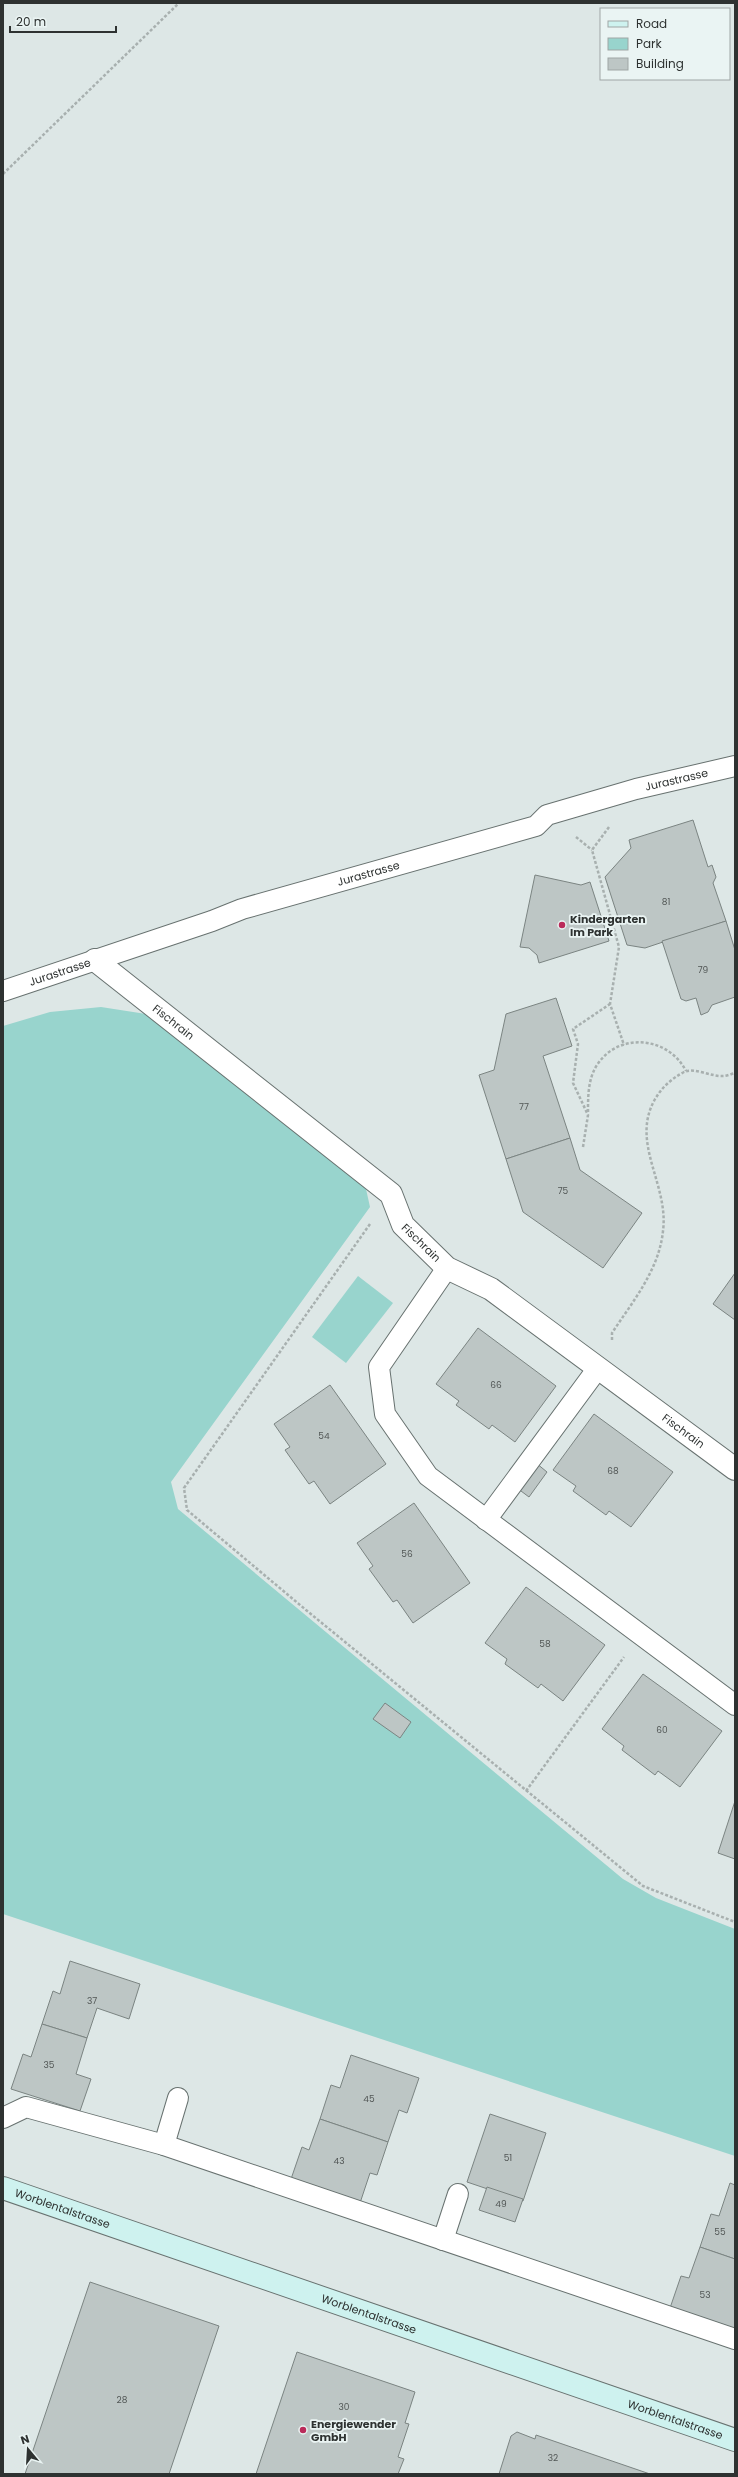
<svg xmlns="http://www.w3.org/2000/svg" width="738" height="2477" viewBox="0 0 738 2477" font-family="Poppins,sans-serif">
<rect width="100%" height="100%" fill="#dde7e6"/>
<g fill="#98d4cd">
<path d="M101 1007 146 1014 346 1170 366 1189 370 1207 171 1482 178 1509 623 1879 656 1898 735 1929V2156L3 1914V1026L50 1012Z"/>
<path d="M358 1276 393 1303 346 1363 312 1337Z"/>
</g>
<g fill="#bdc6c5" stroke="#7b8482">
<path d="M693 820 708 867 712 865 716 877 713 883 726 921 645 948 627 945 605 877 631 848 629 840Z"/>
<path d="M535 875 581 885 590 882 609 941 539 963 537 955 529 948 520 947Z"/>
<path d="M726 921 735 950V997L712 1005 708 1012 701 1015 696 998 686 1001 681 999 662 941Z"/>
<path d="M556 998 572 1046 543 1056 570 1138 506 1159 479 1075 494 1070 506 1014Z"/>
<path d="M570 1138 580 1170 642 1213 603 1268 523 1212 506 1159Z"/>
<path d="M735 1273V1320L713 1304Z"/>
<path d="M478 1328 556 1386 515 1442 492 1425 489 1429 456 1405 459 1401 436 1384Z"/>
<path d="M330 1385 386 1464 330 1504 314 1481 309 1484 285 1450 290 1447 274 1424Z"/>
<path d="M594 1414 673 1472 631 1527 609 1511 606 1515 573 1491 576 1486 553 1470Z"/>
<path d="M536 1463 547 1472 529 1497 517 1488Z"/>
<path d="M414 1503 470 1583 413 1623 397 1600 393 1602 369 1569 373 1566 357 1543Z"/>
<path d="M526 1587 605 1645 563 1701 541 1684 538 1688 505 1664 507 1659 485 1643Z"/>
<path d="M643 1674 722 1731 680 1787 658 1771 655 1775 622 1750 624 1746 602 1729Z"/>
<path d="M385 1703 411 1722 400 1738 373 1719Z"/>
<path d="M735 1801V1859L718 1853Z"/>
<path d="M70 1961 140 1984 129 2019 97 2008 87 2038 42 2024 53 1991 60 1994Z"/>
<path d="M42 2024 87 2038 76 2074 91 2079 80 2111 11 2089 23 2054 31 2057Z"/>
<path d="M351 2055 419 2078 407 2113 399 2110 388 2142 320 2119 331 2085 340 2088Z"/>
<path d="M490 2114 546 2133 523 2201 467 2182Z"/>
<path d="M320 2119 388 2142 377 2175 370 2173 359 2206 290 2182 302 2147 309 2150Z"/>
<path d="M730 2183 735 2185V2259L700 2247 711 2214 719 2216Z"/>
<path d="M487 2187 523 2199 515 2222 479 2210Z"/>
<path d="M700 2247 735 2259V2333L669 2311 681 2276 689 2278Z"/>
<path d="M90 2282 219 2326 169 2474H25Z"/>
<path d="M297 2352 415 2392 405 2423 409 2424 398 2457 404 2459 398 2474H256Z"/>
<path d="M517 2432 535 2439 536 2435 650 2474H499L511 2436Z"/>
</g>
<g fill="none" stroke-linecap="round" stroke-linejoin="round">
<g stroke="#687270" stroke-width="22">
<g id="lane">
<path id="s1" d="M3 991 212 921 242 909 536 826 547 815 636 789 735 766"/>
<path d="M447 1268 379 1367 385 1414 428 1476 735 1705"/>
<path d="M486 1520 598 1368"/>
<path d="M3 2118 26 2107 164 2145 735 2339"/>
<path d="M164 2145 178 2098"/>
<path d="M443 2240 458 2194"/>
</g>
</g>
<g stroke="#687270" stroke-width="24">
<g id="street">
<path id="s2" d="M95 960 391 1194 403 1225 447 1268 491 1289 735 1469"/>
</g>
</g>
<g stroke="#687270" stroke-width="24">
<g id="secondary">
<path id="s3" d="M3 2188 735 2440"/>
</g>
</g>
<g stroke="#a8b0af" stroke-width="2.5" stroke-dasharray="3 2" stroke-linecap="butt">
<path d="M3 174 179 3"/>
<path d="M609 827 592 850 619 947 610 1004 624 1045"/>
<path d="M576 837 592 850"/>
<path d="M588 1112C588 1096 588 1079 597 1065 619 1031 669 1037 686 1071"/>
<path d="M583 1147 588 1115 573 1083 578 1044 573 1029 610 1004"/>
<path d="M370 1224 184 1488 187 1510 306 1610 643 1886 735 1922"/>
<path d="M612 1340V1333C633 1301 659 1270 663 1231 669 1185 631 1144 654 1101 661 1088 671 1079 684 1072 694 1067 712 1077 723 1076 727 1076 731 1074 735 1073"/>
<path d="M526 1791 624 1657"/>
</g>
<use href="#lane" stroke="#fff" stroke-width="20"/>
<use href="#street" stroke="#fff" stroke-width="22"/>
<use href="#secondary" stroke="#cef2ef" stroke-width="22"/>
</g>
<g fill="#ba2b5a" stroke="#eaf4f3" stroke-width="1.5">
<circle cx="562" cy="925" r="4"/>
<circle cx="303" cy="2430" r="4"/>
</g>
<g text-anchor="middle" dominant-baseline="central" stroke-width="3.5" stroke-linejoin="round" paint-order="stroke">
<g font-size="9" fill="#525756">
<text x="666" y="902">81</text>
<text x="703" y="970">79</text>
<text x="524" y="1107">77</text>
<text x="563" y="1191">75</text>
<text x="496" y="1385">66</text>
<text x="324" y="1436">54</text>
<text x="613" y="1471">68</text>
<text x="407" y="1554">56</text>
<text x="545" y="1644">58</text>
<text x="662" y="1730">60</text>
<text x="92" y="2001">37</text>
<text x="49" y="2065">35</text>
<text x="369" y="2099">45</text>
<text x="508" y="2158">51</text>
<text x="339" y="2161">43</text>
<text x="501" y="2204">49</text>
<text x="720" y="2232">55</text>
<text x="705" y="2295">53</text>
<text x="122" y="2400">28</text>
<text x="344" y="2407">30</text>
<text x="553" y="2458">32</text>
</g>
<g font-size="11" fill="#2e3231" stroke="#eaf4f3">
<text stroke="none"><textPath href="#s1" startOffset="708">Jurastrasse</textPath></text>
<text stroke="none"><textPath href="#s1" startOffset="384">Jurastrasse</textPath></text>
<text stroke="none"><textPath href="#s1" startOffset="60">Jurastrasse</textPath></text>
<text stroke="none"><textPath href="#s2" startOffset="100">Fischrain</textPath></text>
<text stroke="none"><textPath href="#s2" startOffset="436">Fischrain</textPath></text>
<text stroke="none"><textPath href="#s2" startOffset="760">Fischrain</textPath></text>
<text stroke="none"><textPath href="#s3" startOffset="63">Worblentalstrasse</textPath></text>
<text stroke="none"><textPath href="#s3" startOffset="387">Worblentalstrasse</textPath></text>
<text stroke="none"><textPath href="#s3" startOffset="711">Worblentalstrasse</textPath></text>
</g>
<g font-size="11" font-weight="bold" fill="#2e3231" stroke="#eaf4f3" text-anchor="start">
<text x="570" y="919">Kindergarten<tspan x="570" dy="13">Im Park</tspan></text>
<text x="311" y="2424">Energiewender<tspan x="311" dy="13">GmbH</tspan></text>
</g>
</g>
<rect width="738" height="2477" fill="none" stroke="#2e3231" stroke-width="8"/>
<rect x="600" y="8" width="130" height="72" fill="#eaf4f3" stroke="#9fa6a5"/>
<rect x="608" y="21" width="20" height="6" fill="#cef2ef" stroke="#9fa6a5"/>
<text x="636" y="28" font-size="12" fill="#2e3231">Road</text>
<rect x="608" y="38" width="20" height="12" fill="#98d4cd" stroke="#9fa6a5"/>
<text x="636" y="48" font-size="12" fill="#2e3231">Park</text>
<rect x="608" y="58" width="20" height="12" fill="#bdc6c5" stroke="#9fa6a5"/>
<text x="636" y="68" font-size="12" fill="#2e3231">Building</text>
<g transform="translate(28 2449) rotate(342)" stroke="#eaf4f3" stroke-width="3" paint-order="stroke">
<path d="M0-3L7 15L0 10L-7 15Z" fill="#2e3231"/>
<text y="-6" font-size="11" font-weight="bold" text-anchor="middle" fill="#2e3231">N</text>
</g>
<path d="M10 26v6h106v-6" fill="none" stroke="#2e3231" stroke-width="2"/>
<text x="16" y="26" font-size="12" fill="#2e3231" stroke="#eaf4f3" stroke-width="3" paint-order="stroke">20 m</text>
</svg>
